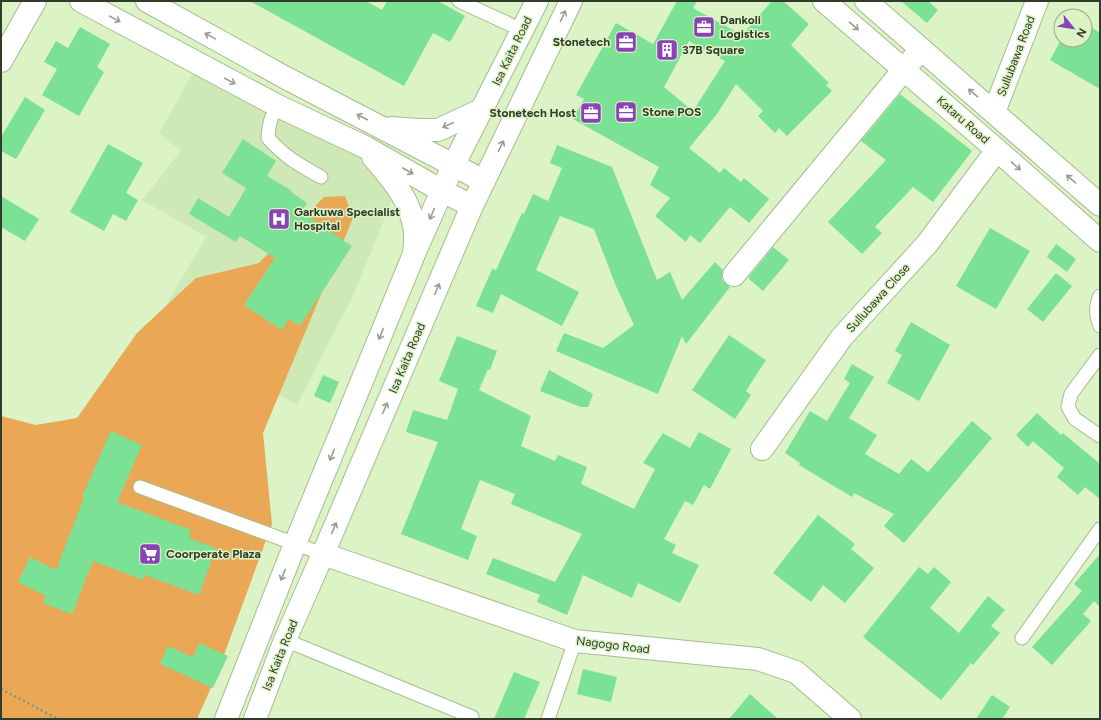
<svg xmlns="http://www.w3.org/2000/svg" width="1101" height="720" viewBox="0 0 1101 720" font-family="Figtree,sans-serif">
<rect width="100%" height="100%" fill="#dbf3c5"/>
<path fill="#cee9b5" d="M198 64 389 165 393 198 353 296 297 405 171 330 166 305 206 237 142 200 181 151 159 133Z"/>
<path fill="#eaa857" d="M345 196 353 218 263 433 272 524 217 674 197 719H1V416L36 425 77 418 137 333 196 278 259 263 324 197Z"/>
<g fill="#7be194" fill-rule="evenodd">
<path d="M250 1H366L382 10 387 1H438L465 16 450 42 433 33 404 86Z"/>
<path d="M677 1H697L693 8 742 35 772 1H783L809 24 791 45 829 83 826 85 832 91 787 136 779 128 775 133 758 116 763 111 736 84 717 114 689 148 720 173 724 168 741 182 744 178 769 199 749 223 730 207 700 243 690 235 686 242 655 216 670 198 650 185 659 167 573 119 584 99 576 95 616 23 653 44ZM689 41 725 61 693 111 664 87Z"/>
<path d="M901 1H928L938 10 927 23Z"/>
<path d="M1085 23 1100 33V89L1050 60 1061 40H1085Z"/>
<path d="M80 27 110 44 97 67 104 72 79 116 42 95 57 69 44 62 56 41 68 48Z"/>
<path d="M900 94 972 151 933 202 913 187 875 227 882 233 862 254 828 222 886 160 861 141Z"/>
<path d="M25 97 45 110 16 159 1 151V137Z"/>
<path d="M243 139 276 161 267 176 292 191 291 192 307 203 301 212 352 246 300 326 289 319 282 330 244 305 275 258 240 236 236 242 189 214 198 198 229 217 246 188 222 173Z"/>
<path d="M108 144 143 163 126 193 138 200 126 221 113 214 104 231 70 212Z"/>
<path d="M557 145 612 167 657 280 670 272 682 300 715 262 723 270 722 273V280L726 284 730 287 686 344 682 336 658 394 556 351 564 333 603 348 634 325 616 286 594 229 560 216 536 270 579 292 562 326 501 294 493 313 476 306 492 269 496 270 522 213 524 214 533 194 548 201 562 168 550 163Z"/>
<path d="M1 196 39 219 25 241 1 227Z"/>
<path d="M990 228 1030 251 996 309 956 286Z"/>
<path d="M1056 244 1076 259 1067 272 1047 257Z"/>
<path d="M773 247 789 260 763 291 748 278Z"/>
<path d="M1056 273 1072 286 1043 322 1027 309Z"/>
<path d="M911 322 950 345 919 401 887 383 902 355 895 351Z"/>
<path d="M729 335 766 360 746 391 751 395 735 419 692 390Z"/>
<path d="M457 336 497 351 490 370 488 369 479 390 531 416 521 446 555 461 558 455 587 467 581 484 634 509 655 469 643 463 663 433 690 448 699 432 731 449 710 489 704 485 693 505 685 501 664 539 676 545 672 553 699 565 680 603 638 583 632 598 583 575 567 615 537 602 540 595 486 574 493 558 555 582 582 534 511 504 515 494 480 480 461 529 477 536 468 560 401 534 438 442 406 432 413 410 447 420 458 389 439 381Z"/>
<path d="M852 364 874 377 849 418 877 435 865 454 899 474 911 459 928 472 972 421 992 438 904 543 884 526 894 514 854 493 852 497 799 465 800 463 785 453 810 411 827 421 850 383 844 379Z"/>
<path d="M549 370 593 394 588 407H581L540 391Z"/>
<path d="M323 375 339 382 330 403 314 396Z"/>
<path d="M1037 413 1061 435 1063 433 1100 464V499L1085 487 1078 495 1057 477 1064 468 1033 441 1028 447 1016 435Z"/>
<path d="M111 431 142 445 117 502 191 530 189 538 216 548 199 595 145 575 143 580 93 561 72 614 43 603 46 596 18 582 30 557 56 570 84 498 82 497Z"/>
<path d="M818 515 855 544 851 549 874 568 845 603 823 585 811 602 773 573Z"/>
<path d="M1100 554V607L1094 601 1083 614 1091 621 1052 665 1032 647 1082 591 1074 584Z"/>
<path d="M919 567 928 574 934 567 951 582 930 608 959 633 988 596 1005 610 991 626 1000 633 973 665 971 663 941 700 863 637Z"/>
<path d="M199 643 228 656 213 688 160 664 168 646 193 657Z"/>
<path d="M583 669 617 677 611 702 577 694Z"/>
<path d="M514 672 540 682 524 719H494Z"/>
<path d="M750 694 778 719H729Z"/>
<path d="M992 695 1010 707 1002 719H976Z"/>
</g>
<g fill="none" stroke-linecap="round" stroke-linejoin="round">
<g stroke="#a5bc90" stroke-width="15">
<g id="service">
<path d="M459 1 522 30"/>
<path d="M278 106C270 118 269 124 268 138 285 157 299 165 321 177"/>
<path d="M1100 296C1095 306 1096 316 1100 326"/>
<path d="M1100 355 1071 394 1068 407 1075 419 1100 436"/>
<path d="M140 487 323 554"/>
<path d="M1022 638 1100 529"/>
<path d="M285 640 472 717"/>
<path d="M548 719 575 641"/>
</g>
</g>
<g stroke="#a5bc90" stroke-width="24">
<g id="minor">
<path d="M1 61 35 1"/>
<path d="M994 112 1037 1"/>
<path d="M734 275 921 49"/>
<path d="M762 449 842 337 927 244 997 150"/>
<path d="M323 554 575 641 758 659 796 672 850 719"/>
</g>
</g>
<g stroke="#a5bc90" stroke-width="24">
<g id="tertiary">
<path d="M81 1 278 106 365 147 442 191 472 206"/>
<path d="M147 1 286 78 484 181"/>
<path d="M824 1 997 150 1100 241"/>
<path d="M866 1 1100 205"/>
<path d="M391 128 419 130H438L483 109"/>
<path d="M373 157C391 178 409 198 414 226 416 234 415 245 414 254"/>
</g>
</g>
<g stroke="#a5bc90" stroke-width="24">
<g id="secondary">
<path d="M226 719 295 544 414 254 453 166 537 1"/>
<path d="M255 719 285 640 323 554 472 206 571 1"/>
</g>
</g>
<path stroke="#859676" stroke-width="2.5" stroke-dasharray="2 3" stroke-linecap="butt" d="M1 689 58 719"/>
<use href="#service" stroke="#fff" stroke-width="13"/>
<use href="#minor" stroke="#fff" stroke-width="22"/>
<use href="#tertiary" stroke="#fff" stroke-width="22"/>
<use href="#secondary" stroke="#fff" stroke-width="22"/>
</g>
<defs><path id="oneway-shaft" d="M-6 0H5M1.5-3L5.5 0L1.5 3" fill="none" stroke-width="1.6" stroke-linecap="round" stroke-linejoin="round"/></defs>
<g stroke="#989d94">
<use href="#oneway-shaft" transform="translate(563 16) rotate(-64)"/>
<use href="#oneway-shaft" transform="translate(115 19) rotate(28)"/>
<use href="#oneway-shaft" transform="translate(854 26) rotate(41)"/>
<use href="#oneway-shaft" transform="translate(210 36) rotate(-151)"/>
<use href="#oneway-shaft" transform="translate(230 81) rotate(28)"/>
<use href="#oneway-shaft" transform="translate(973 93) rotate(-139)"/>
<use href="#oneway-shaft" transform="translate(362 117) rotate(-153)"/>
<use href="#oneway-shaft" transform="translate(448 125) rotate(155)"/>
<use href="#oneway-shaft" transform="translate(501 146) rotate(-64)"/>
<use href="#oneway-shaft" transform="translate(1016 166) rotate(41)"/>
<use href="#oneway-shaft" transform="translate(408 171) rotate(30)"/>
<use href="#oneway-shaft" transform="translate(1071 179) rotate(-139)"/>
<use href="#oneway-shaft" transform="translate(432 214) rotate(114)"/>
<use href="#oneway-shaft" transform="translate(437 289) rotate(-67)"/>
<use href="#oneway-shaft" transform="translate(381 334) rotate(112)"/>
<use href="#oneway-shaft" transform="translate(385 408) rotate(-67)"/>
<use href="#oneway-shaft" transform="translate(332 455) rotate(112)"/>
<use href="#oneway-shaft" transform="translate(334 528) rotate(-67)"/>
<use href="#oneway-shaft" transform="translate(283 575) rotate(112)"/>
</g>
<defs>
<g id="office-square" transform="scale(1.15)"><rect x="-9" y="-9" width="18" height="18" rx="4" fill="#8a43b6" stroke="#dbf3c5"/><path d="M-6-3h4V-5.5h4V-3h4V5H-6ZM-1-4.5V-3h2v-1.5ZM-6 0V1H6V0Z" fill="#fff"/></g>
<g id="building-square" transform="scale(1.15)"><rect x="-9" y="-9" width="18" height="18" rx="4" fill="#8a43b6" stroke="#dbf3c5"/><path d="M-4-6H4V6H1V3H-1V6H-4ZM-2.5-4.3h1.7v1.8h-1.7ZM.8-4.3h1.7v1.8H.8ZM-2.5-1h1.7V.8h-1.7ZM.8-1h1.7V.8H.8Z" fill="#fff"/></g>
<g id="hospital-square" transform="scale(1.15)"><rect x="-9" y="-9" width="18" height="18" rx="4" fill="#8a43b6" stroke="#dbf3c5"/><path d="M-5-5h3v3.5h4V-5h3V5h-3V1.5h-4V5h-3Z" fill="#fff"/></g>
<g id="supermarket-square" transform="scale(1.15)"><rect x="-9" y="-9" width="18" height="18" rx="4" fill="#8a43b6" stroke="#dbf3c5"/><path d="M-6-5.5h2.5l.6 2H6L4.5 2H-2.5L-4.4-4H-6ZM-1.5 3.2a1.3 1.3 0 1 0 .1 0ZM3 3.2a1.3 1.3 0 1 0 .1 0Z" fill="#fff"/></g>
</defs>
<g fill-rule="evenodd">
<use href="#office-square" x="704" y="27"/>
<use href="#office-square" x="626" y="42"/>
<use href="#building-square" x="667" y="50"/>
<use href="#office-square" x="626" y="112"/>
<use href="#office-square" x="591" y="113"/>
<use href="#hospital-square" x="279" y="219"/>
<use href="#supermarket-square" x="150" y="554"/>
</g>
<g text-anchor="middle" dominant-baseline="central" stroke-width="3" stroke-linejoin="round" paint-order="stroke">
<g font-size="12" font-weight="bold" fill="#313b29" stroke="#dbf3c5" text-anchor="start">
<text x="720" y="20">Dankoli<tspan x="720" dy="14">Logistics</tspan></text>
<text x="610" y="42" text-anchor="end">Stonetech</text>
<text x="682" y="50">37B Square</text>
<text x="642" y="112">Stone POS</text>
<text x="576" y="113" text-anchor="end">Stonetech Host</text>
<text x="294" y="212">Garkuwa Specialist<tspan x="294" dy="14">Hospital</tspan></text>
<text x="166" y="554">Coorperate Plaza</text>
</g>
<g font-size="12" fill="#313b29" stroke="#dbf3c5">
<text transform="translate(512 51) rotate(-64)">Isa Kaita Road</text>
<text transform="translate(1016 56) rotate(-69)">Sullubawa Road</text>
<text transform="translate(963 120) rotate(41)">Kataru Road</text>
<text transform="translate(878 298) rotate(-48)">Sullubawa Close</text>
<text transform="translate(407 358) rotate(-67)">Isa Kaita Road</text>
<text transform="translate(613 645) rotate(7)">Nagogo Road</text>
<text transform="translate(280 655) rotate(-68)">Isa Kaita Road</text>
</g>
</g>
<rect width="1101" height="720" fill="none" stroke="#313b29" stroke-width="4"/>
<g transform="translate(1073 28) rotate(120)"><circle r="19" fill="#dbf3c5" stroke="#97a987"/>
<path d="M0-3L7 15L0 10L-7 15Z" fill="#8a43b6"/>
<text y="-6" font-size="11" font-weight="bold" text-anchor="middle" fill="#313b29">N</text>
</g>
</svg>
